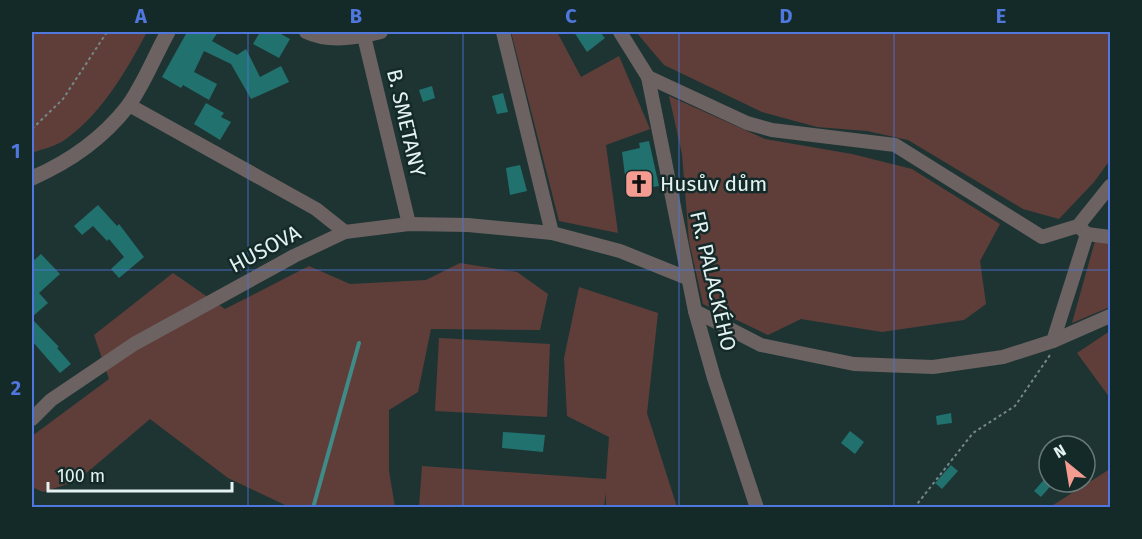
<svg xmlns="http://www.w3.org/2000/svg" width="1142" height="539" viewBox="0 0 1142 539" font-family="'Fira Sans',sans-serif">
<rect width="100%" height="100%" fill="#1e3433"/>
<g fill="#5f3e3a">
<path d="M32 32H147C126 71 103 112 66 139 57 146 42 149 32 153Z"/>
<path d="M511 32H557L581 77 619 56 650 129 606 145 618 233 559 221Z"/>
<path d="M636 32H1110V160L1094 182 1059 219 1023 209 908 140 867 131 817 127 762 112 664 65Z"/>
<path d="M669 96 765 139 852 154 912 169 1000 224 980 261 986 304 964 320 882 332 801 319 768 335 703 304 689 241 682 154Z"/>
<path d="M1095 241 1110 243V307L1072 323Z"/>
<path d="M460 263 517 272 548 294 540 330 431 329 418 392 389 410V471L395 507H284L285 505 228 478 150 419 77 481 43 492 32 487V436L109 379 94 335 173 273 225 309 309 266 350 284 426 280Z"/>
<path d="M579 287 658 313 647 413 677 507H606V492L604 507H419L422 466 606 479 609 437 567 416 564 358Z"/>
<path d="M1110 331V398L1077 353Z"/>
<path d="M439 338 550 344 547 417 435 411Z"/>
<path d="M1110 469V507H1050Z"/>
</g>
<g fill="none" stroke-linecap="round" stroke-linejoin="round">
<path stroke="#3f8b87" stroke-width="4" d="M313 508 359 343"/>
</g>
<g fill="#21716e">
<path d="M187 32H218L212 41 237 55 246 49 260 77 281 66 289 82 251 99 231 64 204 51 194 72 217 84 209 100 183 85 181 88 162 77Z"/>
<path d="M260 32H283L281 34 290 39 279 58 253 44Z"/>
<path d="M574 32H600L605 38 587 52Z"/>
<path d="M432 86 435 98 423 102 419 90Z"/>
<path d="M503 93 508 112 497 114 492 96Z"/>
<path d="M206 103 224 113 221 117 231 122 220 140 194 124Z"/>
<path d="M649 141 659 186 627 191 622 152 640 148 639 143Z"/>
<path d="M520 165 527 191 510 195 506 168Z"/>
<path d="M98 205 117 226 119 224 144 257 119 278 111 269 124 257 109 239 107 241 93 226 82 235 74 226Z"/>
<path d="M41 254 60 274 39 293 48 303 32 317V262Z"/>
<path d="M32 319 59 347 57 348 71 364 60 373 32 341Z"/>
<path d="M951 413 952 423 937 425 936 416Z"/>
<path d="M850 431 864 442 855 454 841 443Z"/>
<path d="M503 432 545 435 543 452 502 448Z"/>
<path d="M951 465 958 471 942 489 935 483Z"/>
<path d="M1049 474V482H1054L1041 497 1034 491Z"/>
</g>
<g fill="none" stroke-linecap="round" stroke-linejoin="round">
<g stroke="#758887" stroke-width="2" stroke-dasharray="3 3" stroke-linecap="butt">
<path d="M32 129 63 99 107 32"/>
<path d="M914 508 973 433 1015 406 1050 355"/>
</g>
<g stroke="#6c6261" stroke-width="14">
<path d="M306 32C329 43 357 38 381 32"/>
<path d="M363 32 409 224"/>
<path d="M503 32 552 233"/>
<path d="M620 32 648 77 695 311 714 378 757 508"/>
<path d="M648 77 747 123 772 130 895 145 1042 237 1078 226 1110 186"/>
<path d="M129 105 316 209 345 232"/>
<path d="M1087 234 1110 237"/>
<path d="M695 311 761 345 854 364 933 367 1003 357 1053 341 1087 234 1078 226"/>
<path d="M1053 341 1110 316"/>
<path d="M32 419 51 400 134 344 294 256 345 232 409 224 468 225 552 233 620 251 687 278"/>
</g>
<path stroke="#6c6261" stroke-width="15" d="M32 178C69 162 103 138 128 106 144 84 155 55 168 32"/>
</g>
<path fill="none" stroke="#4f77de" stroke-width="1.5" stroke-opacity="0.55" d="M248 32V508M463 32V508M679 32V508M894 32V508M32 270H1110"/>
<defs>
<g id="church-square" transform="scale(1.5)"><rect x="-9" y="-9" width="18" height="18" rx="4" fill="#f59c92" stroke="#142a29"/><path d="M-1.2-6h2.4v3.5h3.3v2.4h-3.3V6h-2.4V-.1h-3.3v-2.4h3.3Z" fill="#111"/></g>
</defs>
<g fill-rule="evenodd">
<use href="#church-square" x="639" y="184"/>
</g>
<g text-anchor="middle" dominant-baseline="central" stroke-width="5" stroke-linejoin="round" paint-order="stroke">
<g font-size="21" fill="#e4f2f1" stroke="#142a29">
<text transform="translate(406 123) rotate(77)">B. SMETANY</text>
<text transform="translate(265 249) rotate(-28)">HUSOVA</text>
<text transform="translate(713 281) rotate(77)">FR. PALACKÉHO</text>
</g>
<g font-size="21" fill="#e4f2f1" stroke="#142a29" text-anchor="start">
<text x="660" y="184">Husův dům</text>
</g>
</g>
<rect width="1142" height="539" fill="none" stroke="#142a29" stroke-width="66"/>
<g transform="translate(1067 464) rotate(330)"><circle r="28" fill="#142a29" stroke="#677a79" stroke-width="1.5"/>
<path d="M0-4.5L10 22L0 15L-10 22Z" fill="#f59c92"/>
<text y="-9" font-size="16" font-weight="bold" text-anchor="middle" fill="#e4f2f1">N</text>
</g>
<path d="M48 482v9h184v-9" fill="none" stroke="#e4f2f1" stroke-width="3"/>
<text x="57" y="482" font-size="18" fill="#e4f2f1" stroke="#142a29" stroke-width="4.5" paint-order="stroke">100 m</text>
<rect x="33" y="33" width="1076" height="473" fill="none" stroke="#4f77de" stroke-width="2"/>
<g font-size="20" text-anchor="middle" font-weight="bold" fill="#4f77de">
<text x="141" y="23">A</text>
<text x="356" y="23">B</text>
<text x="571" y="23">C</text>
<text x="786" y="23">D</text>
<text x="1001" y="23">E</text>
<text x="16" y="158">1</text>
<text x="16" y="395">2</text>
</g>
</svg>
